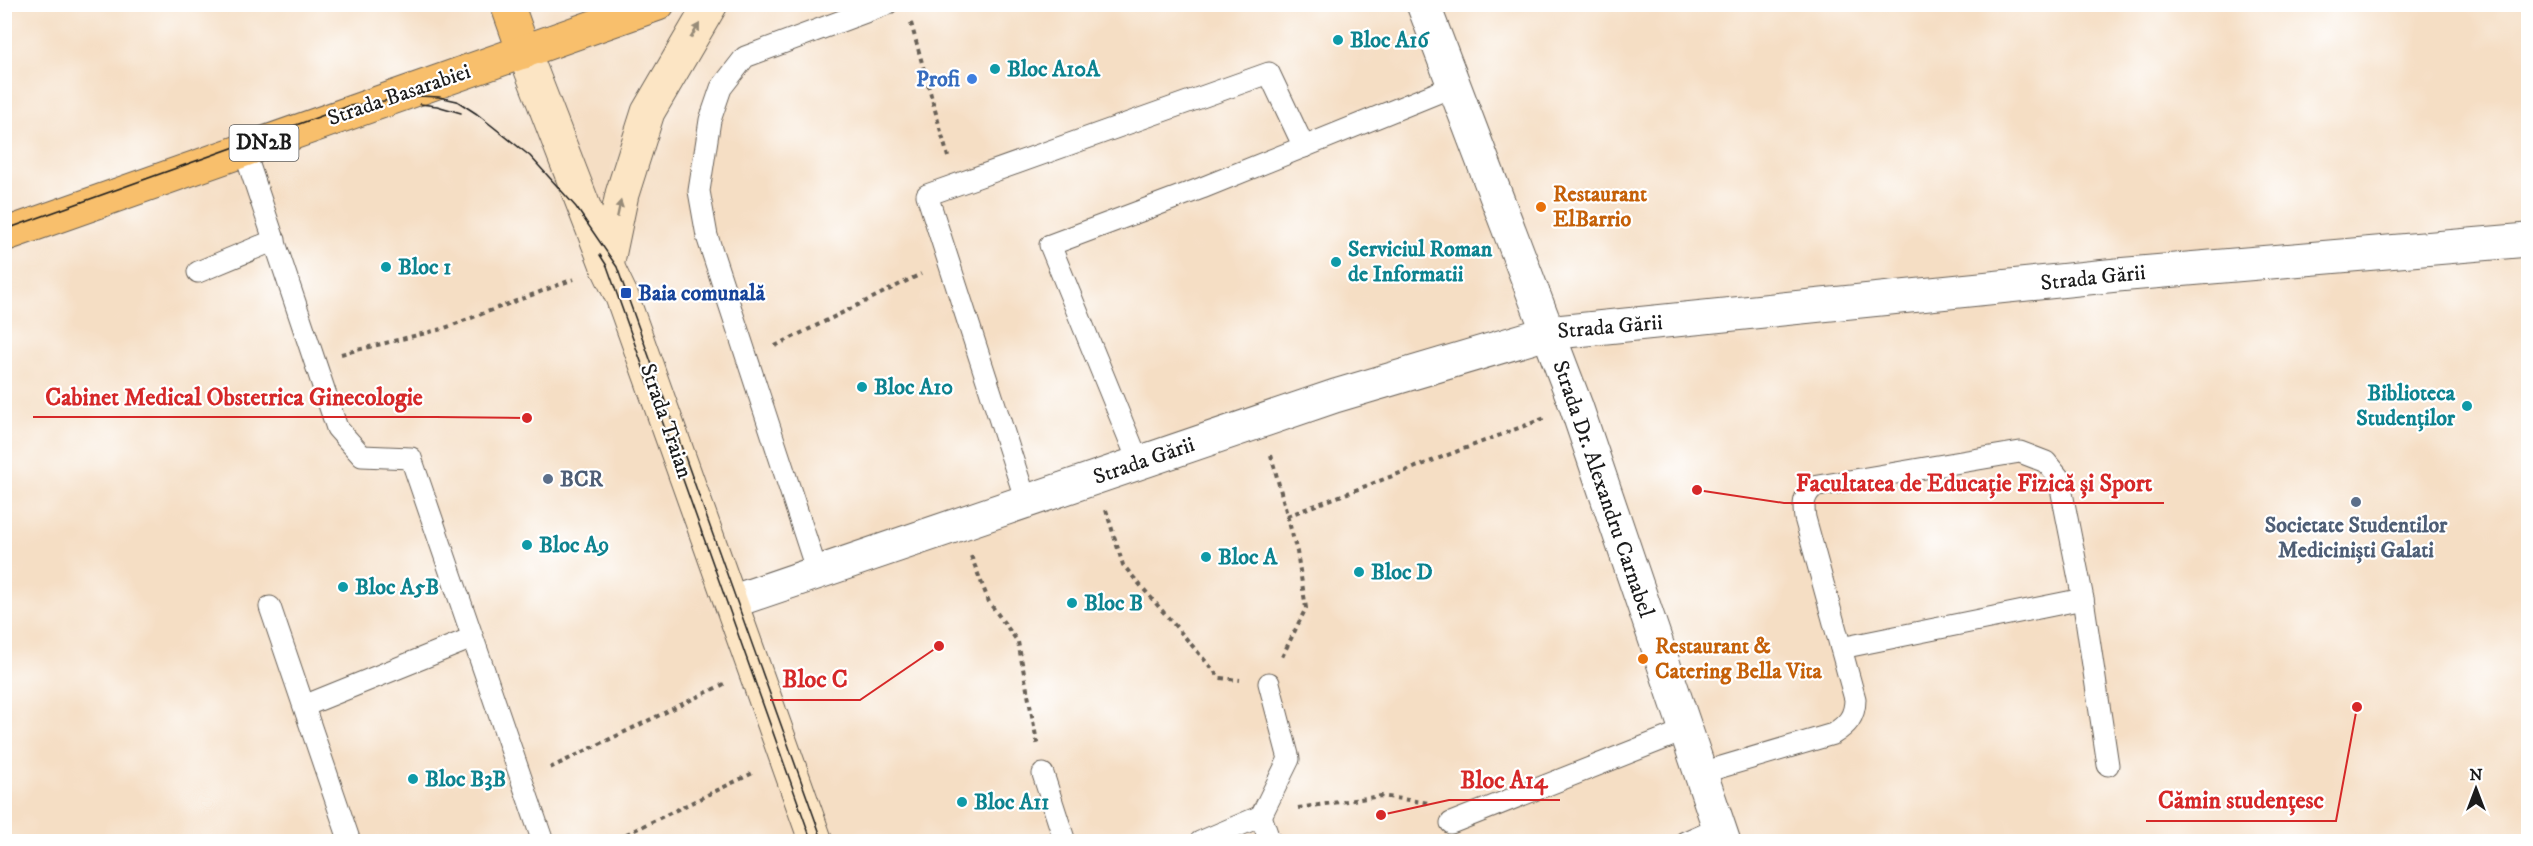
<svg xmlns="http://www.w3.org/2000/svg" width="2533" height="846" viewBox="0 0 2533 846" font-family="'IM FELL DW Pica',serif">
<rect width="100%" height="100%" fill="#fff"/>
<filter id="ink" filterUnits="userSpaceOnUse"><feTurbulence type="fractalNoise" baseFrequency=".0167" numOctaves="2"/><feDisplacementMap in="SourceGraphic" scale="12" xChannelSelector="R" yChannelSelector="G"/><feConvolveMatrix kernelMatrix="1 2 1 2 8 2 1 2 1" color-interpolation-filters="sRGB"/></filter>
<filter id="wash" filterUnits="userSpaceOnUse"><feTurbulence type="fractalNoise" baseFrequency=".008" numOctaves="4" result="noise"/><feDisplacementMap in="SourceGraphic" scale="24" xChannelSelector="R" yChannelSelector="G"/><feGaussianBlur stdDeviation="1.35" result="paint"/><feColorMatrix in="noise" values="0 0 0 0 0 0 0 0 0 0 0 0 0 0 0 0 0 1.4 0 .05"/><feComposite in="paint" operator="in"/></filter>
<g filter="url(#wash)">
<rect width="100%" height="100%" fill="#f5dec4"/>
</g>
<g filter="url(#ink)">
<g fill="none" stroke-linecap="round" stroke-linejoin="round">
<g stroke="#686057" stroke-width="23">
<g id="service">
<path d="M244 150 337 428 362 456 411 458 543 842"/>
<path d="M198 272 275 240"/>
<path d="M1139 463 1050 245 1202 188 1454 86"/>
<path d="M1026 501 927 195 1269 73 1304 147"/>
<path d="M817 572 707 236 699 191 710 120 721 88 745 57 887 4"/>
<path d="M270 607 350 842"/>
<path d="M1841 648 2083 599"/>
<path d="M304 706 472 638"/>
<path d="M1701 773 1833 734C1847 725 1855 717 1855 699L1805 518C1803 505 1803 497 1813 487L2020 452 2046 462 2059 478 2083 599 2108 765"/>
<path d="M1043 774 1065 842"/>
<path d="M1261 816 1289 759 1269 683"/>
<path d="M1451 823 1686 730"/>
<path d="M1200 842 1261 816 1270 842"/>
<path d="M1685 842 1719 827"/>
</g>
</g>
<g stroke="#686057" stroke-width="35">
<g id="minor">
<path d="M1423 4 1576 406 1724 842"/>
<path d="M731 602 1335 396 1547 333 2117 275 2528 240"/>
</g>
</g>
<g stroke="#686057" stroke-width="35">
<g id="secondary">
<path d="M524 52 607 266 622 297 816 842"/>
<path d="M607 266 622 194 648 112 711 4"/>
</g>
</g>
<g stroke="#686057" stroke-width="35">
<g id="primary">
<path d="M507 4 524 52"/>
<path d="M4 235 658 4"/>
</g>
</g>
<g stroke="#686057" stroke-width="4" stroke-dasharray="4.5 4.5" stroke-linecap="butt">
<path d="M911 23 948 157"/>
<path d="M775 346 921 274"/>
<path d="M341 354 442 329 574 279"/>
<path d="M1271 455 1297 552 1306 608 1282 657"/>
<path d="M1106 510 1123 565 1220 678 1240 680"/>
<path d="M1287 516 1545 418"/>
<path d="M971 556 989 602 1018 642 1038 747"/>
<path d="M550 768 724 684"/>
<path d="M1298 808 1381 796 1429 803"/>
<path d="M610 842 755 772"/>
</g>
<use href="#service" stroke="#fff" stroke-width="21"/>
<use href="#minor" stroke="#fff" stroke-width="33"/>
<use href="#secondary" stroke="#fce5c4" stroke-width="33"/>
<use href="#primary" stroke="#f8bf6c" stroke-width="33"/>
<g stroke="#1c1c1c" stroke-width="1.5">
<path d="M420 104 437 106 461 113"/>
<path d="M4 230 349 106 419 96 439 97 457 101 477 114 530 156 576 207 617 267 823 842"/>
<path d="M600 255 607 266 812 842"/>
</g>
</g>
<defs><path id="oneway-solid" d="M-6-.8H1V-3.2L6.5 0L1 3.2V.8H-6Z" transform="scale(1.5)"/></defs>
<g fill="#978b78">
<use href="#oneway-solid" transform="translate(695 31) rotate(-59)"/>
<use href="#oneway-solid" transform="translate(619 209) rotate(-78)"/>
</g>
</g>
<g fill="#0f9aa8" stroke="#fff" stroke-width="2">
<circle cx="1338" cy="40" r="6"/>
<circle cx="995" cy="69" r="6"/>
<circle cx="1336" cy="262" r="6"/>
<circle cx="386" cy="267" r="6"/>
<circle cx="862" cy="387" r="6"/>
<circle cx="2467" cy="406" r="6"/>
<circle cx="527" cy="545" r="6"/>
<circle cx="1206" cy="557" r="6"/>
<circle cx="1359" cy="572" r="6"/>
<circle cx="343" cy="587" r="6"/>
<circle cx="1072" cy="603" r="6"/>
<circle cx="413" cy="779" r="6"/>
<circle cx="962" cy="802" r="6"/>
</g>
<circle fill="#3f7fe0" stroke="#fff" stroke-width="2" cx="972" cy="79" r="6"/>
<g fill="#e8710a" stroke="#fff" stroke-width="2">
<circle cx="1541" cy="207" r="6"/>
<circle cx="1643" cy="659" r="6"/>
</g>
<rect fill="#1a4fb4" stroke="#fff" stroke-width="2" x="620" y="287" width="12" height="12" rx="3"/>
<g fill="#5c6f8a" stroke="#fff" stroke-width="2">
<circle cx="548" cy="479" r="6"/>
<circle cx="2356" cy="502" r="6"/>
</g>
<g text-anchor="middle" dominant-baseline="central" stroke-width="4.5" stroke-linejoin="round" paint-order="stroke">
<rect fill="#fff" stroke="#606060" stroke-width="1.5" x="229.5" y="125" width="69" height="36" rx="4.5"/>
<g font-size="21" font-weight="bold" fill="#1c1c1c">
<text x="264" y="143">DN2B</text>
</g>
<g font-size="22" font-weight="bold" fill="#0d838f" stroke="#fff" text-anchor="start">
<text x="1350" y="40">Bloc A16</text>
<text x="1007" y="69">Bloc A10A</text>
<text x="1348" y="249">Serviciul Roman<tspan x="1348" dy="25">de Informatii</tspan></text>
<text x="398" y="267">Bloc 1</text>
<text x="874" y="387">Bloc A10</text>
<text x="2455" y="393" text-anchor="end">Biblioteca<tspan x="2455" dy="25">Studenților</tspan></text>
<text x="539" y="545">Bloc A9</text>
<text x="1218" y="557">Bloc A</text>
<text x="1371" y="572">Bloc D</text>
<text x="355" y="587">Bloc A5B</text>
<text x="1084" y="603">Bloc B</text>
<text x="425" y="779">Bloc B3B</text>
<text x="974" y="802">Bloc A11</text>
</g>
<g font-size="22" font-weight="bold" fill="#366cbe" stroke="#fff" text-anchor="end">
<text x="960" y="79">Profi</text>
</g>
<g font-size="22" fill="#1c1c1c" stroke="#fff">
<text transform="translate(399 95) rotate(-19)">Strada Basarabiei</text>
<text transform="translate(2093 278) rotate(-6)">Strada Gării</text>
<text transform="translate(1610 327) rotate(-5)">Strada Gării</text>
<text transform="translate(666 421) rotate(71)">Strada Traian</text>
<text transform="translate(1144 461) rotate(-19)">Strada Gării</text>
<text transform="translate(1603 489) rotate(71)">Strada Dr. Alexandru Carnabel</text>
</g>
<g font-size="22" font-weight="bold" fill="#c56008" stroke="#fff" text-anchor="start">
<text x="1553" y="194">Restaurant<tspan x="1553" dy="25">ElBarrio</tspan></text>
<text x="1655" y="646">Restaurant &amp;<tspan x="1655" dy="25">Catering Bella Vita</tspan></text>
</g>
<g font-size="22" font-weight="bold" fill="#164399" stroke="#fff" text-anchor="start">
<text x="638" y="293">Baia comunală</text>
</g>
<g font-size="22" font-weight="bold" fill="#4e5e75" stroke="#fff" text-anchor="start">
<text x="560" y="479">BCR</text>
<text x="2356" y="525" text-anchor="middle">Societate Studentilor<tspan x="2356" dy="25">Mediciniști Galati</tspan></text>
</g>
</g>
<path fill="none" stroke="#d62828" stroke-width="2" d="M527 418L435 417H33M1697 490L1784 503H2164M939 646L860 700H770M1381 815L1449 800H1560M2357 707L2336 821H2146"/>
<g fill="#d62828" stroke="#fff" stroke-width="2">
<circle cx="527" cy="418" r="6"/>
<circle cx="1697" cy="490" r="6"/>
<circle cx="939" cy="646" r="6"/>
<circle cx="1381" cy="815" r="6"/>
<circle cx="2357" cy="707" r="6"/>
</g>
<g font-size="24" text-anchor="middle" font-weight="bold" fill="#d62828" stroke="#fff" stroke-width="4.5" stroke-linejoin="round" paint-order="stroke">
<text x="234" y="405">Cabinet Medical Obstetrica Ginecologie</text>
<text x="1974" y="491">Facultatea de Educație Fizică și Sport</text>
<text x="815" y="687">Bloc C</text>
<text x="1504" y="788">Bloc A14</text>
<text x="2241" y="808">Cămin studențesc</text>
</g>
<rect width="2533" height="846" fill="none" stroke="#fff" stroke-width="24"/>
<g transform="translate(2476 789)" stroke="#ffffff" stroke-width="4.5" paint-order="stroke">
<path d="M0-4.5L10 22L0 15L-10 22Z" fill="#1c1c1c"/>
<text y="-9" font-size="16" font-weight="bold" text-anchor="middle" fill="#1c1c1c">N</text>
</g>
</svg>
